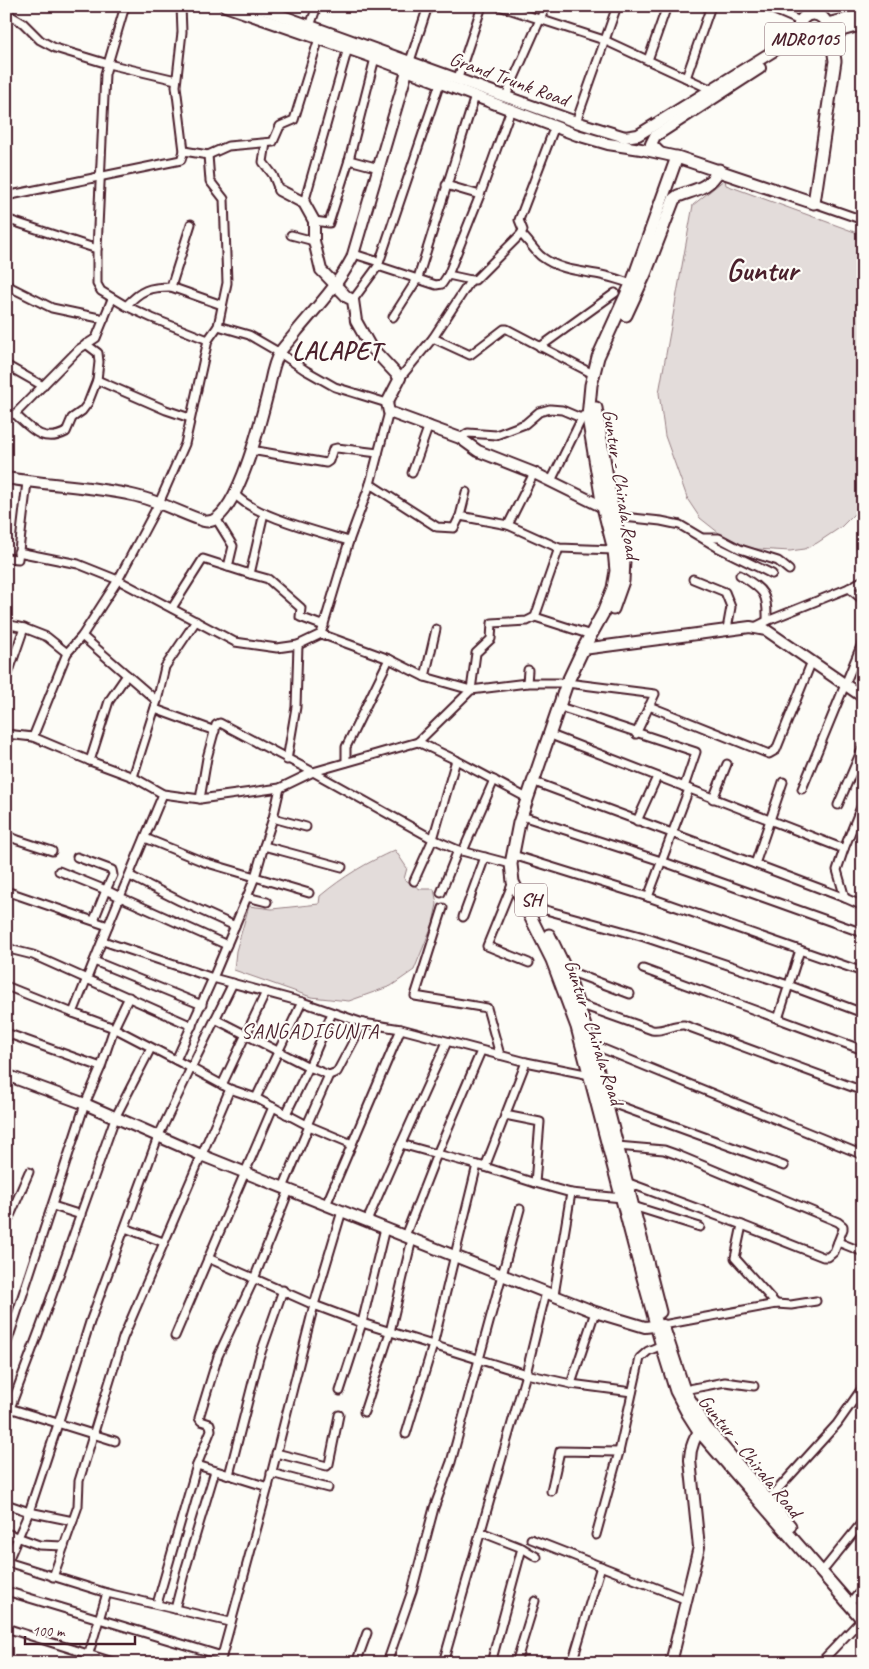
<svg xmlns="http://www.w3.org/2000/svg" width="869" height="1669" viewBox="0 0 869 1669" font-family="Caveat,sans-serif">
<rect width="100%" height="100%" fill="#fdfcf7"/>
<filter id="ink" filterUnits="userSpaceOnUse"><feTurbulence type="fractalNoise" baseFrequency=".02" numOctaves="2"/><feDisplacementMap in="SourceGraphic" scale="10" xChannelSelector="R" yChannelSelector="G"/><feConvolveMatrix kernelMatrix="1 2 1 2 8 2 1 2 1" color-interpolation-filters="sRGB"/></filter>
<g filter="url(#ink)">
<g fill="#e3dcda" stroke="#967e82">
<path d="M725 179 726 185 863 235V361L861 367 863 373V505L841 527 817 543 805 549 790 551 757 549 741 546 724 537 700 518 688 500 665 436 659 393 693 205Z"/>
<path d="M395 850 407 868 404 879 420 889H434L437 904 433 923 414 970 391 986 349 1001 311 997 234 970 236 951 249 906 272 909 319 904 320 896C344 876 366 863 395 850Z"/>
</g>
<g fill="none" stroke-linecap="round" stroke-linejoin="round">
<g stroke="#4a1f2b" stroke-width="11">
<g id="street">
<path d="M125 6 105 74 97 249V284L101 291 126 306 152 318 208 340"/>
<path d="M499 6 604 40 712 90"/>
<path d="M765 6 800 21"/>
<path d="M6 13 23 23 40 40 55 48 108 64 176 80"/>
<path d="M310 26 317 6"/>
<path d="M648 60 667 6"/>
<path d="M410 61 428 6"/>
<path d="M458 78 482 6"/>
<path d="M686 78 711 6"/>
<path d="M506 96 546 6"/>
<path d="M576 122 617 6"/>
<path d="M266 143 263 162 273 175 279 190"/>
<path d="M184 151 208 155 228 146 273 142 280 126 294 120 319 38"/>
<path d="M349 160 379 168"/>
<path d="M446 185 480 195"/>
<path d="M6 196 181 160 184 151 176 86 182 32 181 6"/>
<path d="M304 203 348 48"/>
<path d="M814 203 863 220"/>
<path d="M6 219 97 249"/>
<path d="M314 221 329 223 349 160 375 58"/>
<path d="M521 234C529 241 535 252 542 257 559 270 581 271 601 275 612 277 622 281 632 284"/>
<path d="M291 235 314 241"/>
<path d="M354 254 379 262"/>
<path d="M378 266 436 285 442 284 448 275 471 280H475L521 234 523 230 519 220 555 126"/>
<path d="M448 275 480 195 511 109"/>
<path d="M6 285 52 308 104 319"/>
<path d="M171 287 222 305"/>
<path d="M353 300 378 266 440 83"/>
<path d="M126 306C141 290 149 287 171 287L191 224"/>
<path d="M393 317 418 278 475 96"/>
<path d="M218 326 249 335 280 353 305 370 335 387 387 403"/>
<path d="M433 338 471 280"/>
<path d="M540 347 615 293"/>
<path d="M6 365 43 386"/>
<path d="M400 378 433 338 470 355 504 329H507L593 374"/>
<path d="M97 380 166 410 190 418"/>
<path d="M15 414C31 429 43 444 66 432L72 418 82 411 88 403 97 380 99 362 98 353 86 344"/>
<path d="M6 415 15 414 79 349 96 338 112 299"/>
<path d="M460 438 468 433 496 435 525 424 539 412 550 409 562 410 581 418"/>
<path d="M251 450 326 463 329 461 333 449 337 448 378 453"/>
<path d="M412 473 429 425"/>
<path d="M534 473 508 525 559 548 614 550"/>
<path d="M551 481 583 416"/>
<path d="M370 484 437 527 454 528 460 516 508 525"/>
<path d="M235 494C253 516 320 532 349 541"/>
<path d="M460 516 466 492"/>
<path d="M614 516 661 521 680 525 717 547 772 574"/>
<path d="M217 520 233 546 228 567"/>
<path d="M704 538H719L740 549 778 561 789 570"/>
<path d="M18 552 78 564 118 580 235 642 277 648 298 645 321 634 349 541 370 484 389 412"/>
<path d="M6 558 18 559 27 482"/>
<path d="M250 574 268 579 301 608 300 617 324 626"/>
<path d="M740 575C763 590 768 592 767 621"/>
<path d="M693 579 725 592 731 607 727 629"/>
<path d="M849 588 863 600"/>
<path d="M172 608 203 559 250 574 264 513"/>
<path d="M535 617 591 635"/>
<path d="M6 624 24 628"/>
<path d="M755 627 767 621 849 588 863 580"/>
<path d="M321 634 389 659 425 677 471 690 476 653 491 639 492 623 527 621 535 617 559 548"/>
<path d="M82 636 157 701"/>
<path d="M425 677 436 629"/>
<path d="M6 680 24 628 47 637 67 653"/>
<path d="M527 683 528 670"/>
<path d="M649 706 769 754 776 750 812 661"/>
<path d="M155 709 215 731"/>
<path d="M566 709 696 752 684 787"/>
<path d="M6 734 33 737 90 761 133 777 163 794 200 799 280 788 313 772 418 742 471 690 527 683H567L655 694 636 734"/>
<path d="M33 737 67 653 82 636 118 580 159 503 185 444 208 340 218 326 227 283 224 199 210 181 208 155"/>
<path d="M556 737 844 849"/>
<path d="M287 760 296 707 298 645"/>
<path d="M456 760 527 798"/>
<path d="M90 761 109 701 127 675"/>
<path d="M346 762V747L389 659"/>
<path d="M133 777 157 701 165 667 196 621"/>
<path d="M540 784C611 811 683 837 755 864L783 782"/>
<path d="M280 788 273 818 306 827"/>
<path d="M802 789 863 641"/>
<path d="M163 794 120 897 227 945"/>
<path d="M200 799 207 758 216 725 220 723 313 772 433 839 458 850 511 864"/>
<path d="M713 799 727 764"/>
<path d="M863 802 844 849 837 870 845 898 863 906"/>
<path d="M838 805 863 747"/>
<path d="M273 818 264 846 342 867"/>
<path d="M528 818 661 861 863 933"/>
<path d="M637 821 657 777"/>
<path d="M6 835 18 840 52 851"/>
<path d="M145 838 204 862 255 877 247 897 267 902"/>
<path d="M264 846 255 877 309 893"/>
<path d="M463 851 494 780"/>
<path d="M513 855 648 897 863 972"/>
<path d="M755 864 845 898"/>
<path d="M59 871 106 890 113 875 112 870 77 857"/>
<path d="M130 876 180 901 235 926"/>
<path d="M414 881 433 839 456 760 418 742"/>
<path d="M513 882 487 946 529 963"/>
<path d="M6 891 108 926 120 897 106 890 94 920"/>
<path d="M441 893 458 850"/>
<path d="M247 897 213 978 302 1002 363 1023 401 1029 526 1062 590 1075"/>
<path d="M648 897 689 789"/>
<path d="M535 907 644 937 788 985 863 1013"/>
<path d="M443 908 415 996 487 1008 500 1055"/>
<path d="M463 917 485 857"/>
<path d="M108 926 73 1013 114 1028 129 997"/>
<path d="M103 941 213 978 176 1060"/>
<path d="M6 946 13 950 33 955 192 1026"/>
<path d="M94 961 202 1005"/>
<path d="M643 969 863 1050"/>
<path d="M566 970 630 994"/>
<path d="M6 986 73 1013"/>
<path d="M579 1004 652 1030C664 1032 673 1024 684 1025L863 1091"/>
<path d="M215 1019 309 1067 332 1013"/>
<path d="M778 1019 800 950"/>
<path d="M6 1033 101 1067 114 1028 191 1068 233 983"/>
<path d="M447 1042 401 1144 437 1154 481 1051"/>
<path d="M591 1044 863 1155"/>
<path d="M222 1085 266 992"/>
<path d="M230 1089 256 1098 302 1002"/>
<path d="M606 1101 784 1166"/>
<path d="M273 1107 309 1126 283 1188"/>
<path d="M286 1114 309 1067 329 1075 337 1072 363 1023"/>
<path d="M505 1115 540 1122 535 1183 571 1193 622 1198"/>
<path d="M307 1125 329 1075"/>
<path d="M309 1126 352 1144 326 1205"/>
<path d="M352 1144 401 1029"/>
<path d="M617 1146 664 1150 678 1155 838 1222 843 1226V1229L834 1252 828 1257H823L742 1225 626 1182"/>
<path d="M485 1167 535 1183"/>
<path d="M53 1206 81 1215"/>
<path d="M633 1206 700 1227"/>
<path d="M367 1221 401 1144"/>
<path d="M6 1225 29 1172"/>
<path d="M742 1225 735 1258 776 1304"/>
<path d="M125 1228 163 1242"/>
<path d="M405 1236 437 1154 485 1167 526 1062"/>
<path d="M838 1242 863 1252"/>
<path d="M208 1258 314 1305 342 1211"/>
<path d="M554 1295 571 1193"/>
<path d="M663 1325 776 1304 791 1305 816 1301"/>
<path d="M175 1336 273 1107 256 1098"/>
<path d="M6 1346 85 1104 101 1067"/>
<path d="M571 1384 595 1312"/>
<path d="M684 1390 725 1382 754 1386"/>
<path d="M340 1391 362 1323 385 1228"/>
<path d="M6 1407 115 1441"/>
<path d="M364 1412 390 1332 412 1239"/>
<path d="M6 1419 41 1326 115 1118 151 1048"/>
<path d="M406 1434 433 1345 477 1165"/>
<path d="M276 1453 327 1466 329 1464 339 1415"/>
<path d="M197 1465 268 1487"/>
<path d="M271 1473 328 1488"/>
<path d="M229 1475 259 1358 283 1290"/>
<path d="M551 1491 560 1451 619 1452 640 1358 648 1351 662 1345"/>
<path d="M769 1499 837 1424 863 1387"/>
<path d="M6 1504 29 1512 73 1521"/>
<path d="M481 1532 522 1548 491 1663"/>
<path d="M6 1533 39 1545 64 1546"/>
<path d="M596 1535 619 1452"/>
<path d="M531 1539 687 1600"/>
<path d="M522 1548 537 1557"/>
<path d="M7 1562 107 1593 230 1622"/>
<path d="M6 1565 29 1512 58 1424 90 1322 158 1137 191 1068 230 1089 123 1338 79 1481 78 1506 53 1577"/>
<path d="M826 1567 863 1521"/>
<path d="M6 1591 222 1656"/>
<path d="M854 1599 863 1588"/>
<path d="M157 1604 197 1465 211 1430 210 1424 201 1421 199 1418 218 1356 254 1279 289 1190"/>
<path d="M175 1609 184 1574 215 1471"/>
<path d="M6 1628 116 1663"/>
<path d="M86 1663 107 1593"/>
<path d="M220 1663 268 1487 314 1305 362 1323 526 1374 571 1384 632 1392"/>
<path d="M356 1663 367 1633"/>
<path d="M387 1663 412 1591 434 1508 451 1462 520 1209"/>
<path d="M443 1663 526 1374 546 1292"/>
<path d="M516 1663 535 1601"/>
<path d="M572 1663 601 1566"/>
<path d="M820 1663 862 1619"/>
</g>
</g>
<g stroke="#4a1f2b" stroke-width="14">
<g id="secondary">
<path d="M225 6 375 58 577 135 608 144 641 149 677 157"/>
<path d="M255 6 576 122 625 137 638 135 801 34"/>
<path d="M818 14 819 6"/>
<path d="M807 15V6"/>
<path d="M660 153 651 144 655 136 760 68"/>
<path d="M279 190 304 203 314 221V241L321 270 347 297 353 300 356 321 370 346 400 378 387 403 389 412 460 438 478 451 534 473 603 507"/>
<path d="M6 478C48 485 91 486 132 495 157 500 180 513 204 521 235 530 262 415 268 392 271 379 273 363 280 352 285 345 292 338 297 331 316 308 338 285 352 258L410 61"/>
<path d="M583 649 750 627 766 630 863 697"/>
<path d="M6 1075 85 1104 201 1155 595 1312 645 1327 663 1325"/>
<path d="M671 1663 699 1547 690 1460C690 1448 695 1434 704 1427"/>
</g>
</g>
<g stroke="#4a1f2b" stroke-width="15">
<g id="primary">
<circle cx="813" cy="28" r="14"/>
<path d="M827 24 863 15"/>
<path d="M827 34 863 24"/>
<path d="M824 37 833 47 835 61 814 203 677 157 633 280 598 357 591 385 588 417 603 507 614 550 616 571 613 588 603 613 583 649 567 683 519 823 511 864 513 882 552 960 577 1027 635 1249 662 1346 676 1391 687 1412 699 1431 863 1620"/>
<path d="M626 315 645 274 674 199 678 196C696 189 708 189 719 170"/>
<path d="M596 408 611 502 624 560 623 581 613 609"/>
<path d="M549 935 566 970 591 1044 660 1312"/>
<path d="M665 1332 684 1390 705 1426 790 1526"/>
</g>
</g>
<use href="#street" stroke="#fdfcf7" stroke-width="7"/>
<use href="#secondary" stroke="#fdfcf7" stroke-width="10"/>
<use href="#primary" stroke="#fdfcf7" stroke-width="11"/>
</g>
</g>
<g text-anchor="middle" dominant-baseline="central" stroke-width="4.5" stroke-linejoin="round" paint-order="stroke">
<g fill="#fdfcf7" stroke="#806168" stroke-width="1">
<rect x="765" y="22.5" width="80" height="33" rx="4"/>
<rect x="515" y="883.5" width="32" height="33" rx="4"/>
</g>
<g font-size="19" font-weight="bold" fill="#4a1f2b">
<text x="805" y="39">MDR0105</text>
<text x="531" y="900">SH</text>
</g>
<g font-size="20" fill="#4a1f2b" stroke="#fdfcf7">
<text transform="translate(509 79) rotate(20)">Grand Trunk Road</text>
<text transform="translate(621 484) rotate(81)">Guntur - Chirala Road</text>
<text transform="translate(594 1032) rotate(72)">Guntur - Chirala Road</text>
<text transform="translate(750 1456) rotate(51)">Guntur - Chirala Road</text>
</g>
<g font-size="21" letter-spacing="1" fill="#4a1f2b" stroke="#fdfcf7">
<text x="310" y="1031">SANGADIGUNTA</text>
</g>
<g font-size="25" font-weight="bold" letter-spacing="1" fill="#4a1f2b" stroke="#fdfcf7">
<text x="337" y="351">LALAPET</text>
</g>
<g font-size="30" font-weight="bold" fill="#4a1f2b" stroke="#fdfcf7">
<text x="762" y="270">Guntur</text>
</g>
</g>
<rect width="869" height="1669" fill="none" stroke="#fdfcf7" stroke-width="25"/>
<rect x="12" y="12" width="844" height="1644" fill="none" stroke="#4a1f2b" stroke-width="2" filter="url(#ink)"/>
<path d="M25 1636v8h110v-8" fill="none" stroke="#4a1f2b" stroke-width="2.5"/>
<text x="32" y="1636" font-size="15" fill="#4a1f2b" stroke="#fdfcf7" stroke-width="4" paint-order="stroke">100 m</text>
</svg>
